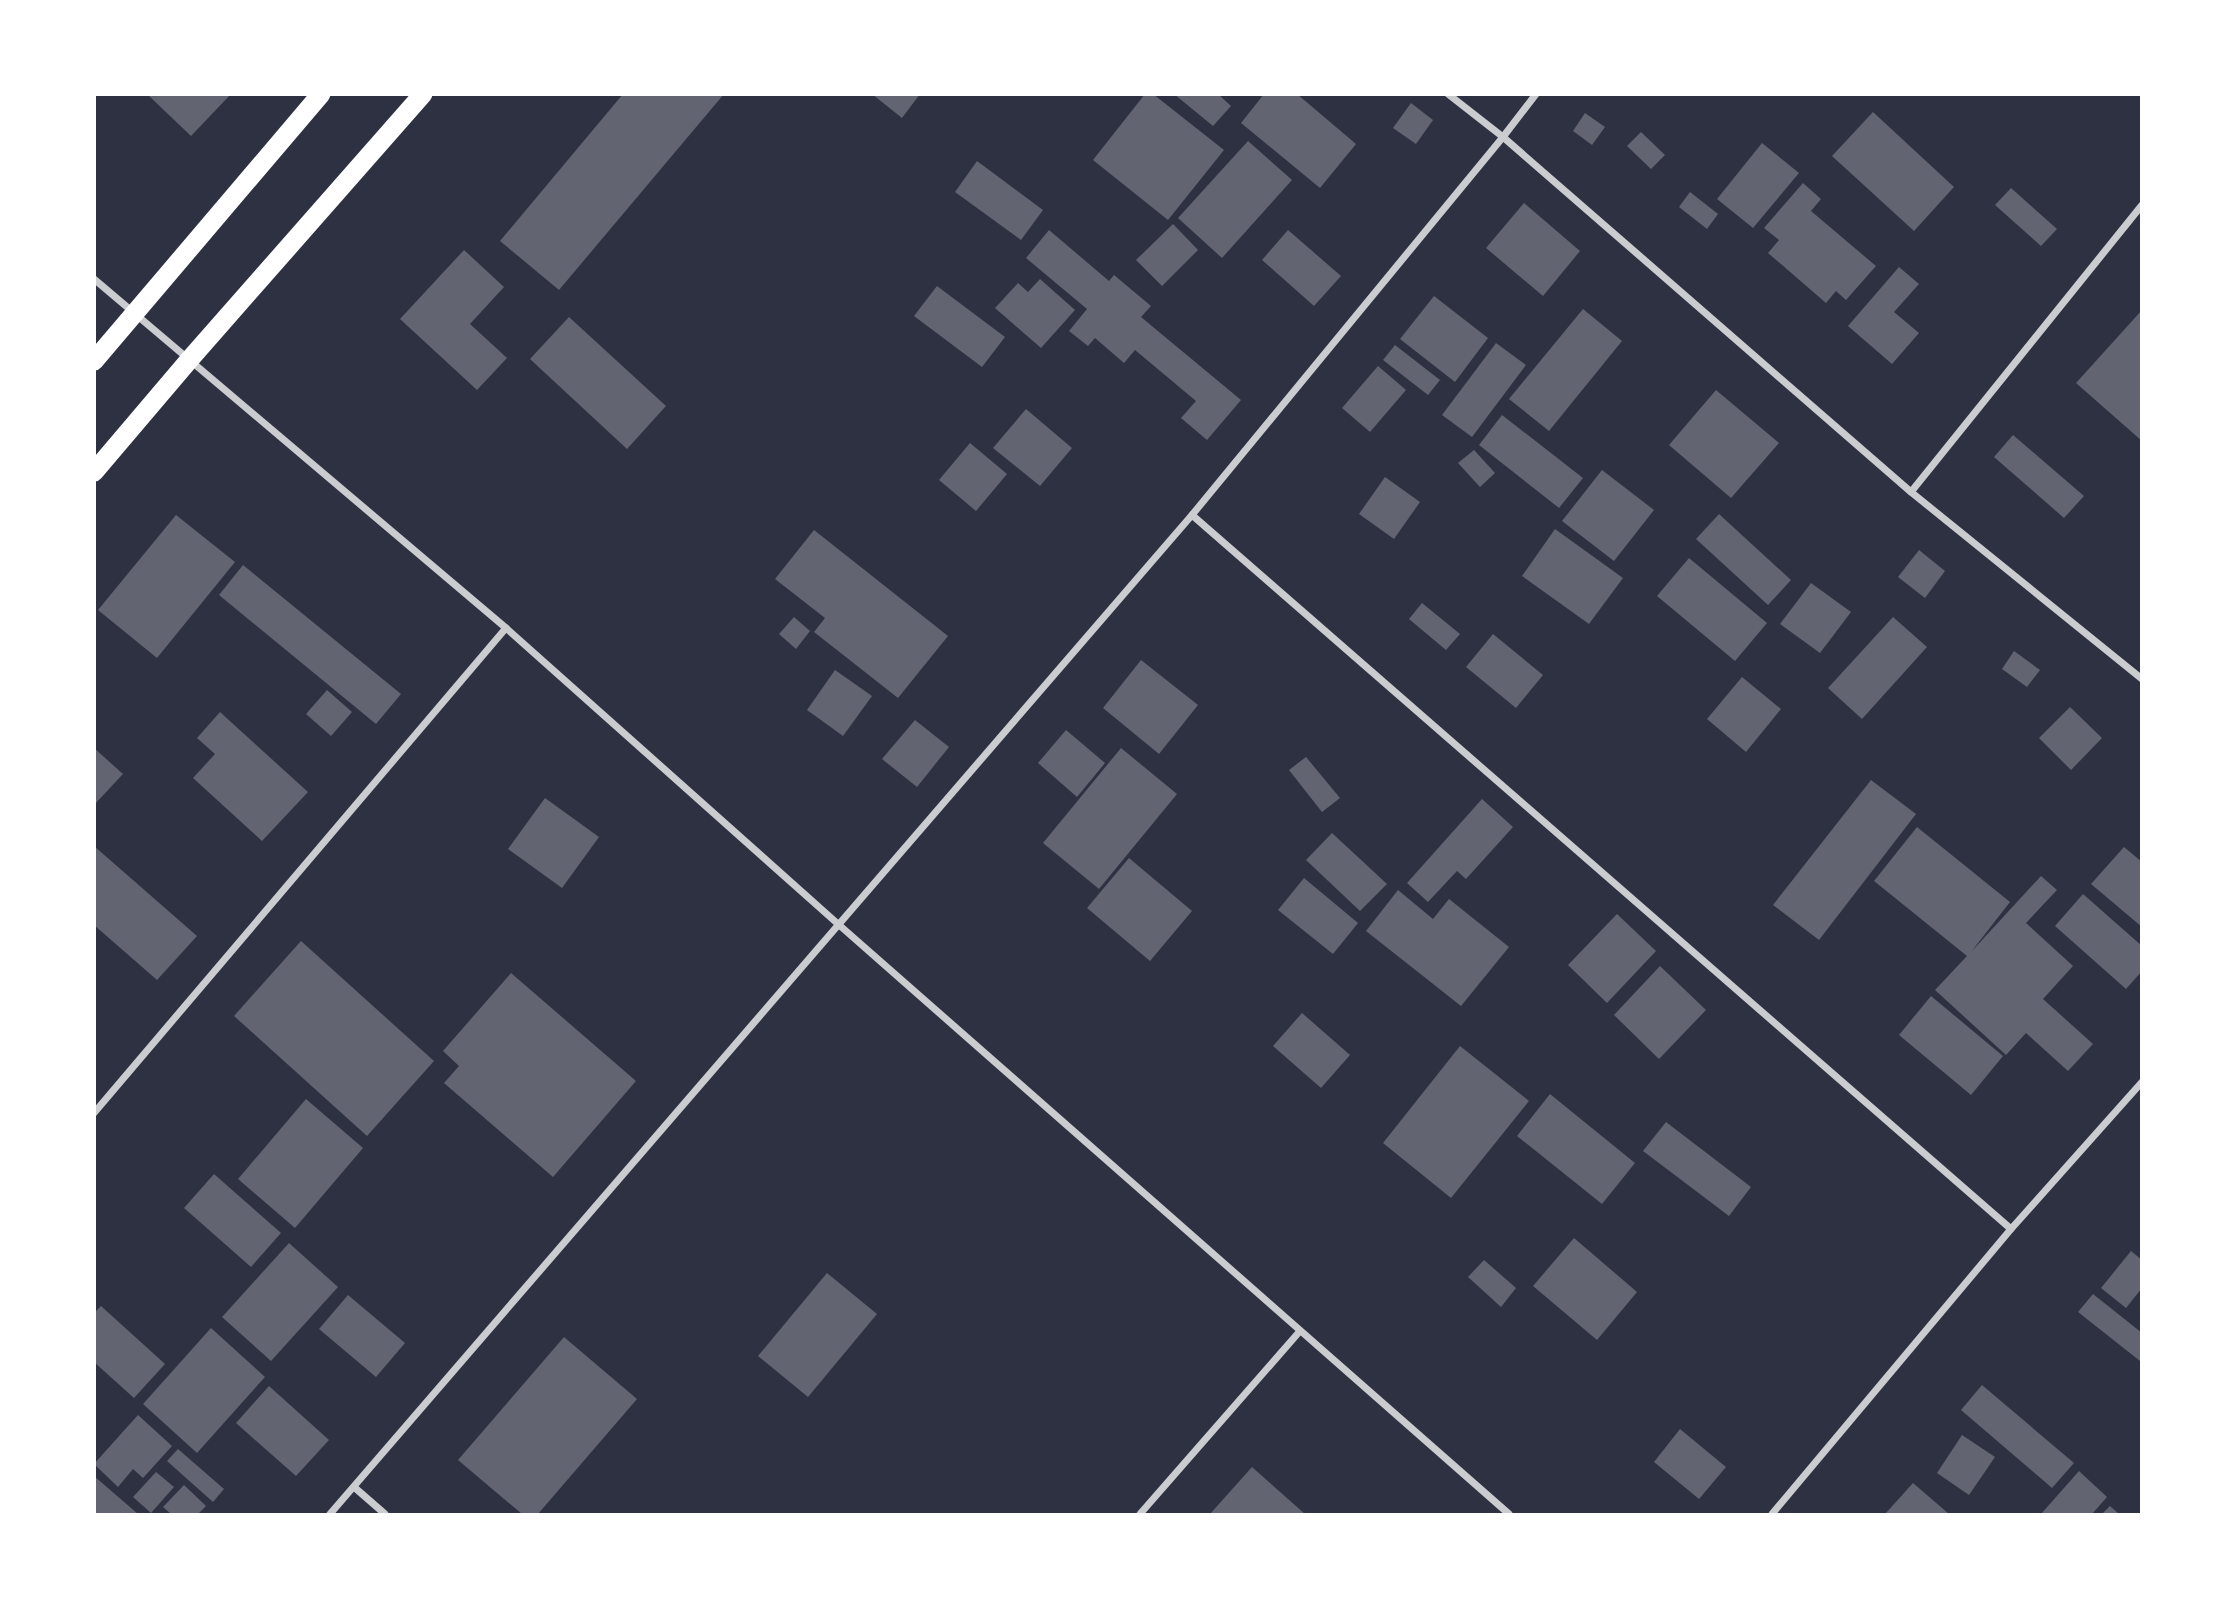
<svg xmlns="http://www.w3.org/2000/svg" width="2236" height="1609" viewBox="0 0 2236 1609" font-family="'Noto Sans',sans-serif">
<rect width="100%" height="100%" fill="#2d3142"/>
<g fill="#626471">
<path d="M147 94H231L191 136Z"/>
<path d="M623 94H724L559 290 500 241Z"/>
<path d="M872 94H920L902 118Z"/>
<path d="M1145 94H1153L1224 150 1168 220 1093 160Z"/>
<path d="M1174 94H1218L1231 106 1213 126Z"/>
<path d="M1264 94H1297L1356 144 1320 188 1241 123Z"/>
<path d="M1411 103 1433 120 1416 144 1393 128Z"/>
<path d="M1873 112 1954 187 1914 231 1832 156Z"/>
<path d="M1585 113 1605 127 1592 145 1573 131Z"/>
<path d="M1641 132 1665 155 1651 169 1627 146Z"/>
<path d="M1248 141 1292 180 1222 258 1178 218Z"/>
<path d="M1762 143 1799 173 1753 228 1717 199Z"/>
<path d="M977 161 1043 210 1021 240 955 192Z"/>
<path d="M1803 183 1821 199 1811 211 1876 266 1846 300 1836 291 1826 303 1768 253 1779 240 1764 228Z"/>
<path d="M2011 188 2057 229 2041 246 1995 205Z"/>
<path d="M1690 192 1718 214 1707 229 1679 207Z"/>
<path d="M1524 203 1580 251 1543 296 1486 248Z"/>
<path d="M1173 224 1198 250 1162 286 1136 260Z"/>
<path d="M1049 230 1109 281 1114 275 1151 306 1141 317 1241 400 1207 440 1181 418 1196 401 1135 350 1124 363 1095 338 1088 346 1069 331 1087 309 1026 258Z"/>
<path d="M1288 230 1341 276 1314 306 1262 260Z"/>
<path d="M464 250 504 287 470 324 507 358 477 390 400 319Z"/>
<path d="M1899 267 1919 284 1894 312 1919 333 1892 364 1848 326Z"/>
<path d="M1040 279 1075 310 1041 348 995 308 1018 283 1028 292Z"/>
<path d="M937 286 1005 337 982 367 914 316Z"/>
<path d="M1434 296 1488 338 1455 382 1400 339Z"/>
<path d="M1583 309 1622 341 1549 431 1509 399Z"/>
<path d="M2142 310V441L2076 383Z"/>
<path d="M569 317 666 406 627 449 530 359Z"/>
<path d="M1496 343 1526 365 1472 437 1442 415Z"/>
<path d="M1395 345 1440 380 1428 395 1383 360Z"/>
<path d="M1378 366 1406 390 1370 432 1342 408Z"/>
<path d="M1716 390 1779 443 1731 498 1669 445Z"/>
<path d="M1026 409 1072 448 1040 486 993 448Z"/>
<path d="M1502 415 1583 478 1559 508 1479 445Z"/>
<path d="M2013 435 2084 496 2064 518 1994 457Z"/>
<path d="M970 443 1007 474 976 511 939 480Z"/>
<path d="M1474 450 1495 473 1480 487 1458 463Z"/>
<path d="M1602 470 1654 510 1614 561 1562 521Z"/>
<path d="M1385 477 1420 502 1394 539 1359 514Z"/>
<path d="M1719 514 1791 580 1768 605 1696 539Z"/>
<path d="M176 515 235 562 157 658 98 610Z"/>
<path d="M1555 529 1623 578 1589 624 1522 576Z"/>
<path d="M814 530 948 636 898 698 814 632 825 618 775 579Z"/>
<path d="M1919 550 1945 571 1925 598 1898 577Z"/>
<path d="M1689 558 1767 623 1735 661 1657 596Z"/>
<path d="M243 565 401 694 376 724 219 595Z"/>
<path d="M1811 583 1851 612 1820 653 1780 624Z"/>
<path d="M1422 603 1460 634 1446 650 1409 619Z"/>
<path d="M794 617 810 631 796 649 779 634Z"/>
<path d="M1893 617 1927 647 1862 719 1828 688Z"/>
<path d="M1493 634 1543 675 1516 708 1466 667Z"/>
<path d="M2014 651 2040 670 2027 687 2002 669Z"/>
<path d="M1141 660 1198 705 1159 754 1103 708Z"/>
<path d="M835 670 872 696 843 736 807 710Z"/>
<path d="M1742 677 1781 709 1746 752 1707 719Z"/>
<path d="M327 690 352 712 331 736 306 714Z"/>
<path d="M2070 707 2102 738 2071 770 2039 738Z"/>
<path d="M220 712 308 792 262 841 193 778 215 754 197 738Z"/>
<path d="M915 720 949 747 917 787 882 759Z"/>
<path d="M1066 730 1105 763 1077 797 1038 763Z"/>
<path d="M94 748 123 774 94 805Z"/>
<path d="M1121 748 1177 794 1099 889 1043 843Z"/>
<path d="M1306 757 1340 798 1322 812 1289 770Z"/>
<path d="M1871 780 1916 814 1819 940 1773 905Z"/>
<path d="M545 798 599 837 562 888 508 849Z"/>
<path d="M1482 799 1513 827 1466 879 1457 871 1428 902 1407 883Z"/>
<path d="M1917 827 2010 902 1971 952 2041 876 2057 890 2026 923 2073 966 2043 999 2093 1044 2068 1071 2026 1033 2006 1055 1935 990 1967 956 1874 881Z"/>
<path d="M1332 833 1387 884 1360 911 1306 860Z"/>
<path d="M94 846 197 936 157 980 94 925Z"/>
<path d="M2124 847 2142 862V927L2091 884Z"/>
<path d="M1129 858 1192 911 1150 961 1087 908Z"/>
<path d="M1304 878 1358 923 1333 954 1278 910Z"/>
<path d="M1398 890 1433 919 1449 899 1509 947 1461 1006 1366 931Z"/>
<path d="M2083 894 2142 946V971L2126 989 2055 926Z"/>
<path d="M1617 914 1656 951 1607 1003 1568 965Z"/>
<path d="M301 941 434 1061 367 1136 234 1016Z"/>
<path d="M1660 966 1706 1010 1659 1059 1614 1015Z"/>
<path d="M511 973 636 1081 553 1177 444 1083 459 1066 443 1051Z"/>
<path d="M1931 996 2003 1056 1971 1095 1899 1035Z"/>
<path d="M1302 1013 1350 1055 1321 1088 1273 1046Z"/>
<path d="M1460 1046 1529 1101 1451 1198 1383 1143Z"/>
<path d="M1550 1094 1635 1163 1602 1204 1517 1136Z"/>
<path d="M306 1099 363 1148 295 1228 238 1179Z"/>
<path d="M1666 1122 1751 1187 1729 1216 1643 1151Z"/>
<path d="M214 1174 281 1233 251 1267 184 1208Z"/>
<path d="M1574 1238 1637 1292 1597 1340 1533 1286Z"/>
<path d="M289 1243 338 1287 271 1361 222 1317Z"/>
<path d="M2131 1251 2142 1260V1288L2126 1308 2101 1288Z"/>
<path d="M1484 1260 1516 1288 1501 1307 1468 1277Z"/>
<path d="M827 1273 877 1314 808 1397 758 1356Z"/>
<path d="M2093 1294 2142 1333V1359L2140 1361 2078 1312Z"/>
<path d="M348 1295 405 1343 376 1377 319 1329Z"/>
<path d="M101 1306 165 1364 134 1398 94 1362V1313Z"/>
<path d="M211 1328 265 1377 197 1453 143 1404Z"/>
<path d="M564 1337 637 1399 538 1514H522L458 1460Z"/>
<path d="M1982 1385 2074 1463 2052 1488 1961 1410Z"/>
<path d="M269 1386 329 1440 296 1476 236 1423Z"/>
<path d="M138 1415 172 1446 143 1478 133 1469 118 1487 94 1464Z"/>
<path d="M1680 1429 1726 1467 1699 1499 1654 1462Z"/>
<path d="M1962 1435 1995 1457 1969 1495 1937 1473Z"/>
<path d="M178 1449 224 1489 213 1502 167 1461Z"/>
<path d="M1252 1467 1305 1514H1210Z"/>
<path d="M2079 1471 2107 1497 2092 1514H2041Z"/>
<path d="M156 1472 174 1487 151 1513 133 1497Z"/>
<path d="M94 1476 138 1514H94Z"/>
<path d="M1913 1483 1949 1514H1885Z"/>
<path d="M184 1485 206 1506 198 1514H171L163 1507Z"/>
<path d="M2110 1506 2119 1514H2102Z"/>
</g>
<g fill="none" stroke-linecap="round" stroke-linejoin="round">
<g stroke="#caccd0" stroke-width="7">
<path d="M1448 94 1503 137 1911 492 2142 679"/>
<path d="M94 279 506 628 838 924 1509 1514"/>
<path d="M1911 492 2142 205"/>
<path d="M1192 515 2011 1229"/>
<path d="M94 1113 506 628"/>
<path d="M354 1487 385 1514"/>
<path d="M330 1514 1192 515 1503 137 1536 94"/>
<path d="M1140 1514 1300 1331"/>
<path d="M1772 1514 2011 1229 2142 1082"/>
</g>
<g stroke="#fff" stroke-width="19">
<path d="M94 361 321 94"/>
<path d="M94 472 190 359 423 94"/>
</g>
</g>
<rect width="2236" height="1609" fill="none" stroke="#ffffff" stroke-width="192"/>
</svg>
